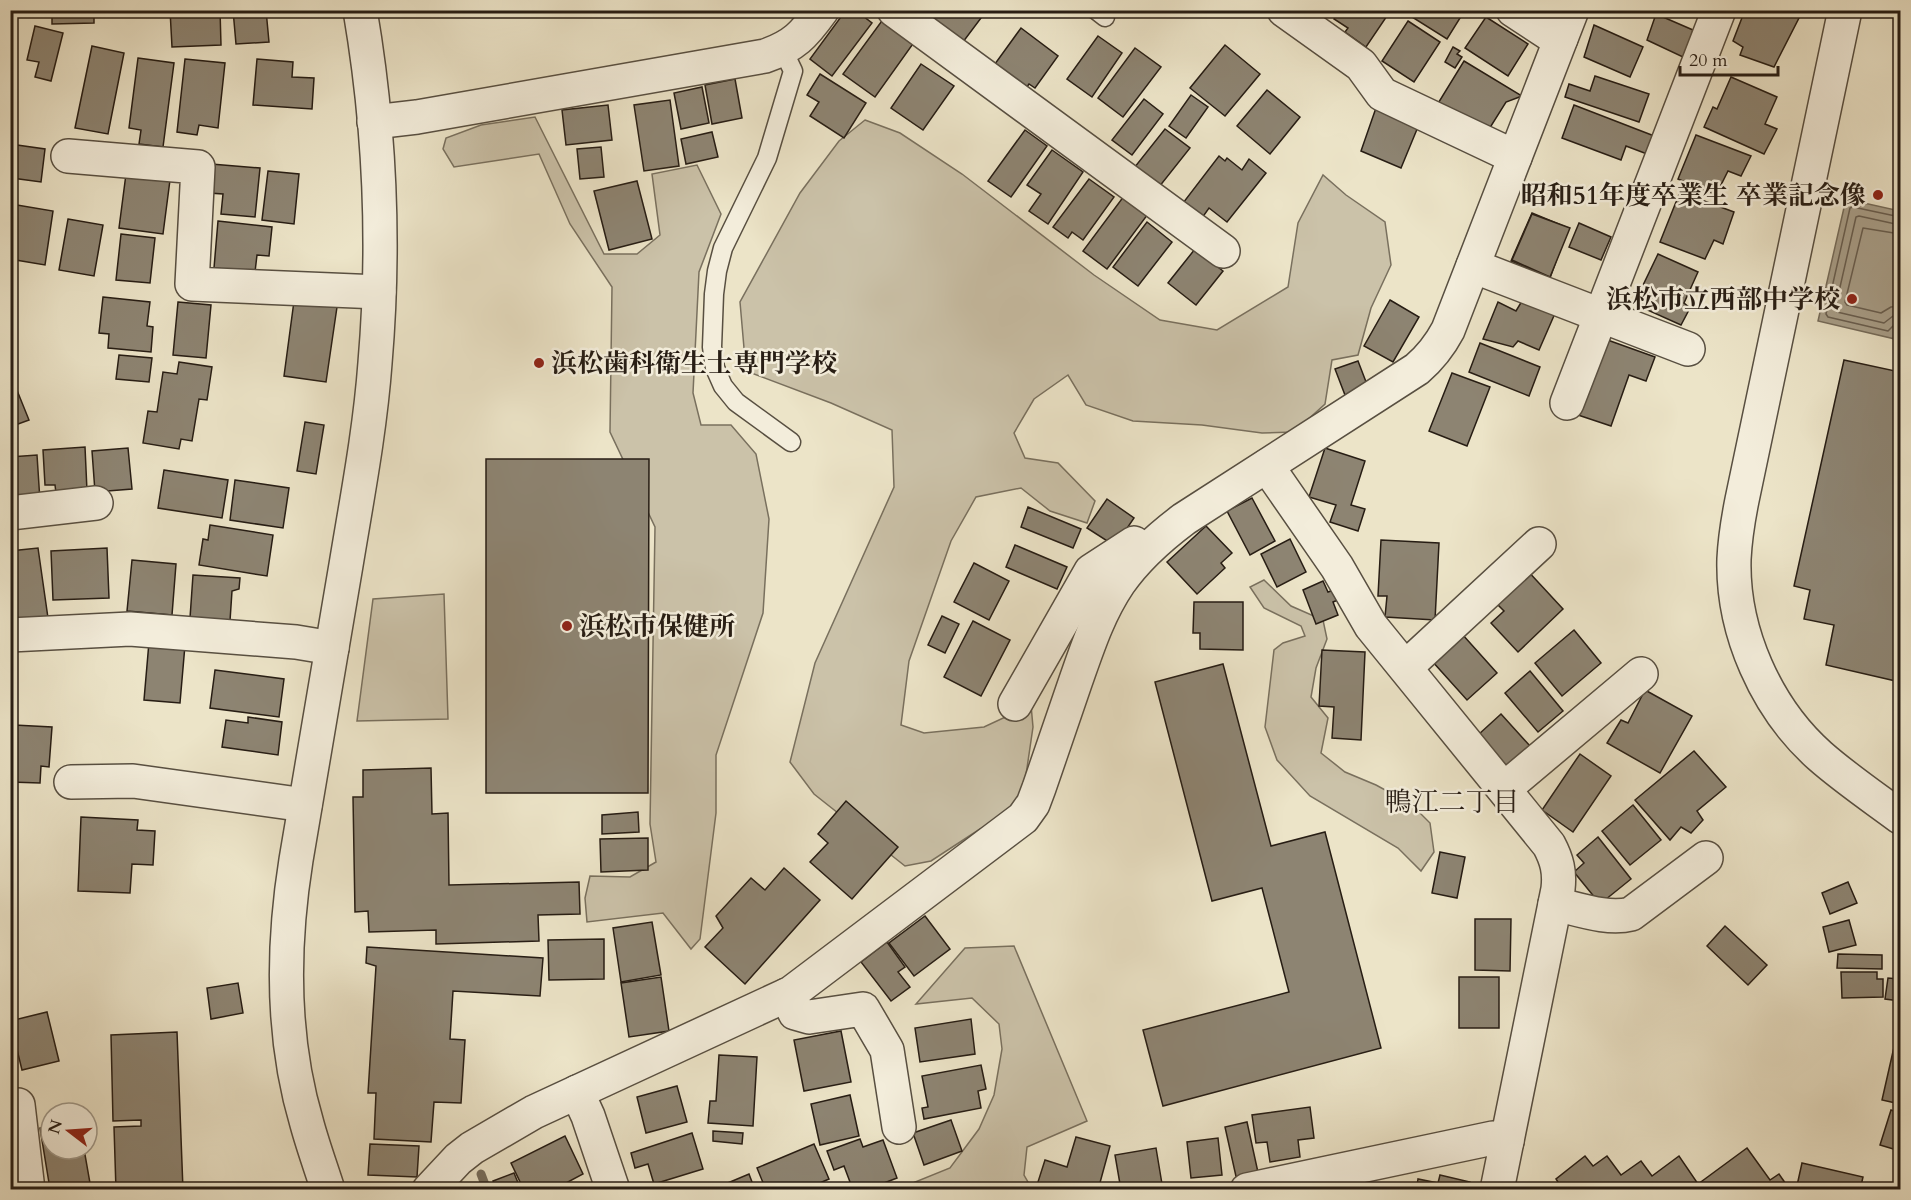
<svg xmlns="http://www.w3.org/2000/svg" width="1911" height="1200" viewBox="0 0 1911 1200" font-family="Cardo,'Noto Serif JP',serif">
<rect width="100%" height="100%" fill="#ece4c8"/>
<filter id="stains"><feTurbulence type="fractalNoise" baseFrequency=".00333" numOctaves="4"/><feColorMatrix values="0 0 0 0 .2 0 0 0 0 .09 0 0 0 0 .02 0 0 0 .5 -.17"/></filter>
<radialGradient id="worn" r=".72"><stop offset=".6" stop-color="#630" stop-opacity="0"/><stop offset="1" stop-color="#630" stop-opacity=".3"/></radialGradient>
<g fill="#cbc2a9" stroke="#79705e" stroke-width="1.5">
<path d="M535 117 604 254H637L660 235 652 174 697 165 721 214 699 272 693 393 701 425H731L756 454 769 519 763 613 716 755V813L700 939 691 949 663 913 587 922 585 898 590 876 630 877 656 862 650 824 655 527 610 432 612 287 570 224 539 154 454 167 443 149 446 138 481 125Z"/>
<path d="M865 120 900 133 962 174 1094 275 1160 320 1217 330 1288 287 1298 223 1323 175 1346 195 1385 222 1391 265 1371 308 1358 355 1332 360 1325 404 1294 432 1262 433 1202 425 1133 421 1086 405 1068 375 1034 399 1014 433 1025 458 1058 463 1095 501 1087 523 1050 511 1021 488 976 497 951 541 909 661 901 725 924 733 984 727 1031 705 1033 727 1021 809 980 829 931 861 905 866 814 794 790 762 815 663 894 487 892 430 831 403 746 371 740 302 800 193 839 141Z"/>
<path d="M1264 580 1291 606 1323 620 1327 639 1316 668 1311 697 1328 718 1321 753 1345 772 1376 785 1411 804 1430 823 1434 852 1421 871 1398 848 1310 796 1277 760 1265 727 1274 650 1283 643 1305 636 1301 626 1264 608 1250 587Z"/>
<path d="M444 594 448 719 357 721 373 599Z"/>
<path d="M1014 946 1087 1121 1027 1147 1024 1175 1032 1189H898L950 1168 979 1129 994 1095 1002 1049 999 1024 972 998 916 1004 965 948Z"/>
</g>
<path fill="#a9a08b" stroke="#756c5b" stroke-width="1.5" d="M1846 199 1900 211V317L1895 339 1818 321Z"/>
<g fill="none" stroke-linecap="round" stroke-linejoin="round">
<g stroke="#685e50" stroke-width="1.5">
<path d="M1900 217 1853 207 1850 208 1826 314 1828 317 1888 331 1895 324 1900 322"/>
<path d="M1900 225 1859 216 1856 217 1835 309 1837 312 1884 323 1893 316 1900 315"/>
<path d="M1900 234 1863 228 1845 302 1847 305 1881 313 1891 307 1900 306"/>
</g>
<path stroke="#756c5b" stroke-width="9" d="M481 1174 487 1190"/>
</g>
<g fill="#8d8472" stroke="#271d14" stroke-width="1.5">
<path d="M52 10H94V23L52 24Z"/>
<path d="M170 10H220L221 45 172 47Z"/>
<path d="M233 10H266L269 42 236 44Z"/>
<path d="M846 10H855L872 23 832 76 810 59Z"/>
<path d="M938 10H987L957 50 926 27Z"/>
<path d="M1339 10H1391L1366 47 1345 32 1348 28 1334 19Z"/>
<path d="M1416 10H1465L1447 39 1412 17Z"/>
<path d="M1745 10H1792L1801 14 1774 67 1740 55 1743 47 1733 41Z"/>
<path d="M1656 14 1693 30 1685 58 1647 40Z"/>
<path d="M1486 17 1528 44 1508 76 1465 48Z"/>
<path d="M884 18 915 41 875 97 843 74Z"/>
<path d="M1408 21 1440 42 1414 82 1382 61Z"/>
<path d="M1594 25 1643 47 1630 77 1584 57Z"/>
<path d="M35 26 63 33 51 81 35 77 39 62 27 60Z"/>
<path d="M1021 28 1058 56 1035 88 1029 84 1024 91 992 68Z"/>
<path d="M1098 36 1122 53 1092 97 1067 79Z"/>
<path d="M1225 45 1260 74 1225 116 1190 88Z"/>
<path d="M92 46 124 53 108 134 75 128Z"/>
<path d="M1453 47 1460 51 1457 54 1462 57 1455 68 1445 62Z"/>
<path d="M1135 48 1161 67 1123 117 1098 98Z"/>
<path d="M138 58 174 63 163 147 139 144 141 130 129 128Z"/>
<path d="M185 59 225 63 218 128 199 125 197 135 177 132Z"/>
<path d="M257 59 293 62 292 77 314 78 312 109 253 105Z"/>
<path d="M1464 61 1522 96 1506 102 1486 134 1437 105Z"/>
<path d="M921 64 954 86 923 130 891 108Z"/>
<path d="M820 74 866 103 844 138 810 116 819 102 807 95Z"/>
<path d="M1595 76 1649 94 1639 122 1565 97 1569 84 1590 91Z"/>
<path d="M1731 77 1777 97 1765 124 1777 129 1764 154 1704 127 1713 107 1717 109Z"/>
<path d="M735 79 742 118 712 124 705 85Z"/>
<path d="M702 87 709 123 681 129 674 93Z"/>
<path d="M1267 90 1300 117 1270 154 1237 126Z"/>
<path d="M1191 95 1208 107 1186 138 1169 126Z"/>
<path d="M1144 99 1163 114 1132 155 1112 140Z"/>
<path d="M670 100 679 166 644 171 634 105Z"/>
<path d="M608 105 612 140 566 145 562 110Z"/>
<path d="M1377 105 1420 122 1401 168 1361 151Z"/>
<path d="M1574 105 1662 139 1655 157 1626 146 1621 160 1562 138Z"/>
<path d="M1165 129 1190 148 1159 187 1134 168Z"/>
<path d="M1025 130 1047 146 1011 197 988 181Z"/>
<path d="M712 132 718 157 686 164 681 139Z"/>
<path d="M1696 135 1751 156 1741 176 1728 171 1716 195 1678 179Z"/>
<path d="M17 145 45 149 41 182 12 178Z"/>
<path d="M601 147 604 177 580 179 577 149Z"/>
<path d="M1052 150 1083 172 1048 224 1029 211 1041 194 1027 185Z"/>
<path d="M1219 156 1225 161 1227 158 1242 170 1249 159 1266 173 1227 222 1209 208 1202 218 1183 203Z"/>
<path d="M211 164 260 168 255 217 221 214 223 194 209 193Z"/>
<path d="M268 171 299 174 294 224 262 220Z"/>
<path d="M126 174 170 180 163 234 119 228Z"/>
<path d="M1089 179 1114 197 1083 240 1072 232 1068 238 1053 227Z"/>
<path d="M637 181 652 239 609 250 594 191Z"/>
<path d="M1680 192 1734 212 1723 244 1714 240 1705 259 1660 242Z"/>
<path d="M1124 196 1148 214 1107 269 1083 251Z"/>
<path d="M11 204 53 211 45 265 10 259Z"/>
<path d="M1532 213 1568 228 1550 278 1511 261Z"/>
<path d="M1532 214 1570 228 1550 277 1512 260Z"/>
<path d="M68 219 103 225 94 276 59 270Z"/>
<path d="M218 221 272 227 269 256 257 255 255 272 214 268Z"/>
<path d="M1147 222 1172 242 1138 286 1113 267Z"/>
<path d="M1579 223 1611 237 1601 260 1569 247Z"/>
<path d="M121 234 155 238 150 283 116 280Z"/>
<path d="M1195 249 1223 271 1196 305 1168 283Z"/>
<path d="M1658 254 1698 272 1684 303 1690 308 1681 325 1634 304Z"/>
<path d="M103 297 150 302 147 326 153 327 151 352 108 348 109 334 99 333Z"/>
<path d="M1390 300 1419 317 1393 362 1364 346Z"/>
<path d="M294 301 337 307 326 382 284 376Z"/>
<path d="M1522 301 1556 311 1539 350 1518 341 1513 347 1483 339 1498 302 1516 311Z"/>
<path d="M178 302 211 305 206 358 173 355Z"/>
<path d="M1602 338 1655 357 1646 381 1629 375 1611 426 1575 414Z"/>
<path d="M1480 343 1540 367 1529 396 1469 372Z"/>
<path d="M119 355 152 358 149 382 116 379Z"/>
<path d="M1844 360 1900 372V682L1826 665 1834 625 1804 619 1810 590 1794 586Z"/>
<path d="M1358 361 1368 387 1345 395 1335 369Z"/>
<path d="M179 362 212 367 207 400 199 399 192 441 181 439 179 449 143 443 148 411 157 412 163 372 177 374Z"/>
<path d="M10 373 29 420 10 427Z"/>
<path d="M1452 373 1490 387 1467 446 1429 431Z"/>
<path d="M305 422 324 425 316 474 297 471Z"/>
<path d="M85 447 87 491 56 493 55 485H45L43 450Z"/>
<path d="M128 448 132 489 95 492 92 451Z"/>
<path d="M1325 448 1365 461 1351 505 1365 509 1358 531 1330 522 1336 505 1309 497Z"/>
<path d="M37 455 40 501 10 503V457Z"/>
<path d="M486 459H649L648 793H486Z"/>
<path d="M164 470 228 480 222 518 158 508Z"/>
<path d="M235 480 289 488 283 528 230 520Z"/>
<path d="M1252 498 1275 541 1250 555 1227 511Z"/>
<path d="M1107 499 1134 518 1115 546 1087 528Z"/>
<path d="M1028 507 1081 529 1073 548 1021 527Z"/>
<path d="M210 525 273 535 267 576 199 565 203 539 208 540Z"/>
<path d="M1206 526 1232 553 1221 563 1225 568 1197 594 1167 562Z"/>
<path d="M1290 539 1306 572 1277 587 1261 554Z"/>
<path d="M1381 540 1439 543 1435 620 1385 617 1387 596H1378Z"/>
<path d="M1015 545 1067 567 1057 589 1006 567Z"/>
<path d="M38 548 48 618 10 622V551Z"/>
<path d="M107 548 109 598 53 600 51 551Z"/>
<path d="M132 560 176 564 172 615 127 611Z"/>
<path d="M974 563 1009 581 989 620 954 602Z"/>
<path d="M1525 568 1563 609 1518 652 1491 623 1504 611 1492 599Z"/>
<path d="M193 575 240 578 239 589 232 591 230 621 190 618Z"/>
<path d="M1323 581 1328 592 1334 590 1338 600 1333 602 1338 615 1316 624 1303 590Z"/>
<path d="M1194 602H1243V650L1200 649V633H1193Z"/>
<path d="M942 616 959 624 945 653 928 645Z"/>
<path d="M973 621 1010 640 981 696 944 677Z"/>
<path d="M1574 630 1601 663 1562 696 1535 663Z"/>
<path d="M1462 634 1497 673 1467 700 1432 661Z"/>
<path d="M149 642 185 645 180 703 144 700Z"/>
<path d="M1322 650 1365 652 1361 740 1332 738 1334 707 1319 706Z"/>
<path d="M1223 664 1271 846 1325 832 1381 1048 1163 1106 1143 1030 1289 992 1262 888 1212 901 1155 682Z"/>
<path d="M215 670 284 679 279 717 210 708Z"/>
<path d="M1530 671 1563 711 1538 732 1505 693Z"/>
<path d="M1645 690 1692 716 1660 773 1607 743 1621 720 1628 723Z"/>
<path d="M1501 714 1530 746 1507 767 1478 735Z"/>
<path d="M248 717 282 722 278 755 222 747 226 720 248 723Z"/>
<path d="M14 725 52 727 49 767 41 766 40 783 10 782Z"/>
<path d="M1694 751 1726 787 1697 811 1703 820 1691 833 1681 827 1670 840 1635 800Z"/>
<path d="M1580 754 1611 776 1573 832 1542 810Z"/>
<path d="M431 768 432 814 448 813 449 885 579 882 580 914 538 915 539 941 436 944V930L369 932 368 911 355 912 353 797H363V770Z"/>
<path d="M846 801 898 847 852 899 810 862 828 843 818 834Z"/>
<path d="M1633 805 1661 840 1630 865 1602 831Z"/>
<path d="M638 812 639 832 602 834V815Z"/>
<path d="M81 817 138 820 137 830 155 831 153 865 132 864 130 893 78 891Z"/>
<path d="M1598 837 1631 879 1600 904 1574 872 1584 863 1577 855Z"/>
<path d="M648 838V870L601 872 600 839Z"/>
<path d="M1440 852 1465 857 1457 898 1432 893Z"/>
<path d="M784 868 820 900 745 984 705 947 723 928 716 916 751 878 765 890Z"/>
<path d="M1848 882 1857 903 1830 914 1822 893Z"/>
<path d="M925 916 950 949 914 976 889 943Z"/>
<path d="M1475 919H1511L1510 971 1475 970Z"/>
<path d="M1849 920 1856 945 1829 952 1823 927Z"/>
<path d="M652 922 661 975 621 982 613 928Z"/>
<path d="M1725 926 1767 965 1748 985 1707 946Z"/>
<path d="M604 939V979L549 980 548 940Z"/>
<path d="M887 942 905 967 898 972 910 987 891 1001 861 962Z"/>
<path d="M367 947 543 958 540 996 453 991 450 1039 465 1040 461 1103 434 1102 431 1142 374 1139 376 1093H368L376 966 366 963Z"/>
<path d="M1838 954 1882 955V969L1837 968Z"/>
<path d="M1900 970V1001L1885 999 1888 978 1899 979Z"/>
<path d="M1841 972H1877V979H1883V997L1842 998Z"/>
<path d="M661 977 669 1031 629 1037 621 983Z"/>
<rect x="1459" y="977" width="40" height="51"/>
<path d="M238 983 243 1013 211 1019 207 988Z"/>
<path d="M47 1012 59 1061 22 1070 10 1021Z"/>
<path d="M971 1019 975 1054 920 1062 915 1028Z"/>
<path d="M1899 1025 1900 1026V1104L1882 1100Z"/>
<path d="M841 1031 851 1082 804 1091 794 1040Z"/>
<path d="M177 1032 183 1190H116L114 1127 141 1126V1120L113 1121 111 1035Z"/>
<path d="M719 1055 757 1057 753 1126 708 1123 710 1101H716Z"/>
<path d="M981 1065 986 1089 978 1091 981 1108 924 1119 922 1108 928 1107 922 1076Z"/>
<path d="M677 1086 687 1122 646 1133 637 1097Z"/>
<path d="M850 1095 859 1136 820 1145 811 1104Z"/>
<path d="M1310 1107 1314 1138 1298 1140 1300 1157 1270 1162 1267 1142 1256 1143 1252 1115Z"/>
<path d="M1891 1110 1900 1113V1151L1880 1145Z"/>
<path d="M951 1120 962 1151 924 1165 913 1133Z"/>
<path d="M1247 1122 1259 1177 1237 1181 1225 1127Z"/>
<path d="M51 1126V1149H84L90 1183 50 1189 40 1128Z"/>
<path d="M713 1131 743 1133 742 1144 713 1141Z"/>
<path d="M692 1133 703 1169 654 1184 648 1164 635 1168 631 1153Z"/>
<path d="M565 1136 583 1174 553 1190H524L511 1163Z"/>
<path d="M1076 1137 1110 1146 1098 1190H1047L1037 1185 1045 1160 1067 1167Z"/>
<path d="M1218 1138 1222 1175 1191 1178 1187 1142Z"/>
<path d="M860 1139 863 1147 883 1140 897 1178 866 1190H853L844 1166 834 1170 827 1151Z"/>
<path d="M370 1144 419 1146 417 1177 368 1175Z"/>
<path d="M814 1144 829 1179 803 1190 799 1183 782 1190H766L757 1168Z"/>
<path d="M1156 1148 1163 1190H1121L1115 1155Z"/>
<path d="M1747 1148 1770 1180 1779 1174 1788 1187 1785 1190H1563L1556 1179 1585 1156 1593 1166 1607 1156 1621 1175 1641 1161 1652 1176 1679 1156 1698 1184Z"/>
<path d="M1802 1163 1863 1177 1860 1190H1796Z"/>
<path d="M514 1173 521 1190H496L493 1181Z"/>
<path d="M749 1174 755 1190H711Z"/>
<path d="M1440 1175 1470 1182 1469 1190H1403L1405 1183 1417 1185 1418 1179 1438 1183Z"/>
</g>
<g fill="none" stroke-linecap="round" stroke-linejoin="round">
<g stroke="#584f41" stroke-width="21">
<g id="service">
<path d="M1096 10 1105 17"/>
<path d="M783 50 793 71 767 158 723 248 717 271 714 294 712 347 715 368 723 386 736 402 791 442"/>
</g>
</g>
<g stroke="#584f41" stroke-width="36">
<g id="minor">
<path d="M894 10 1223 251"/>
<path d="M1284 10 1361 65 1382 94 1515 157"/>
<path d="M1513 10 1548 33 1561 38"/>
<path d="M1845 10 1742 500C1738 520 1735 539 1734 559 1732 631 1766 708 1820 756 1845 778 1873 797 1900 817"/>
<path d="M374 122 417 117 765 56C794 46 804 35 822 10"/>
<path d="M68 156 198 167 192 284 379 292"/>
<path d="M1473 266 1688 349"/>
<path d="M1567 403 1719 10"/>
<path d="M1267 466 1337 567 1371 626 1549 845C1557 860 1560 872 1558 889L1497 1190"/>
<path d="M10 513 96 503"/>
<path d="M10 635 130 629 296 642 332 648"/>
<path d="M1406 667 1539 544"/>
<path d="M1015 704 1091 571 1134 543 1142 552"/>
<path d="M71 782 133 781 305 805"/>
<path d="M1504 789 1641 674"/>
<path d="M1555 904C1578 909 1607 920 1631 914L1706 858"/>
<path d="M787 995 795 1013 809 1017 863 1009 887 1050 899 1127"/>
<path d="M577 1092 588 1116 613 1190"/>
<path d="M10 1105H18L28 1190"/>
<path d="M429 1190 458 1159 472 1148 534 1112 791 993 1023 818 1033 804 1039 788C1051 753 1063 718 1075 683 1087 649 1098 614 1119 583 1137 557 1160 537 1184 519L1417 369C1431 357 1440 345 1448 330L1572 10"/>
<path d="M1247 1190 1493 1138 1507 1141"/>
</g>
</g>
<g stroke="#584f41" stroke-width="36">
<path id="tertiary" d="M328 1190C321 1168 313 1146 307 1124 281 1037 282 948 296 860 313 762 329 663 346 565 357 498 370 431 375 363 385 246 380 127 360 10"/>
</g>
<use href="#service" stroke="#f3eddb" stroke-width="18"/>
<use href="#minor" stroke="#f3eddb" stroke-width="33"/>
<use href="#tertiary" stroke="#f3eddb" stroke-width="33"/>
</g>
<g fill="#8f2418" stroke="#f3eddb" stroke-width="2">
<circle cx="1878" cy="195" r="6"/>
<circle cx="1852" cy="299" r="6"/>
<circle cx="539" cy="363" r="6"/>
<circle cx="567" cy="626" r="6"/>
</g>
<g text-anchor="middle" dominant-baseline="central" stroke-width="5" stroke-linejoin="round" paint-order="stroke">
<g font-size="26" font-weight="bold" fill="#271d14" stroke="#f3eddb" text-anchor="end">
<text x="1866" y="195">昭和51年度卒業生 卒業記念像</text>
<text x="1840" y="299">浜松市立西部中学校</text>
<text x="551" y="363" text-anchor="start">浜松歯科衛生士専門学校</text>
<text x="579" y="626" text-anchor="start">浜松市保健所</text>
</g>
<g font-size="27" fill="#271d14" stroke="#f3eddb">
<text x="1452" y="802">鴨江二丁目</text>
</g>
</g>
<rect width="1911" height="1200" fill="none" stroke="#ece4c8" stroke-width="36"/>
<rect x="12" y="12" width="1887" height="1176" fill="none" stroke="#271d14" stroke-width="3"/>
<rect x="18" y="18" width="1875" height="1164" fill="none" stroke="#271d14" stroke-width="1.5"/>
<g transform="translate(69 1131) rotate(287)"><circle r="28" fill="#f3eddb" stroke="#a19a8b" stroke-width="1.5"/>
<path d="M0-4.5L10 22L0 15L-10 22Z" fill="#8f2418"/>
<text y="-9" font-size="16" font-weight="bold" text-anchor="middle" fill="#271d14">N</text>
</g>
<path d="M1680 66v9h98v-9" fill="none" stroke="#271d14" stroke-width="3"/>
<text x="1689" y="66" font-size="18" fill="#271d14" stroke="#f3eddb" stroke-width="4.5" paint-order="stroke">20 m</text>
<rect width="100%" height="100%" filter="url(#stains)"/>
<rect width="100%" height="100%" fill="url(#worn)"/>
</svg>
